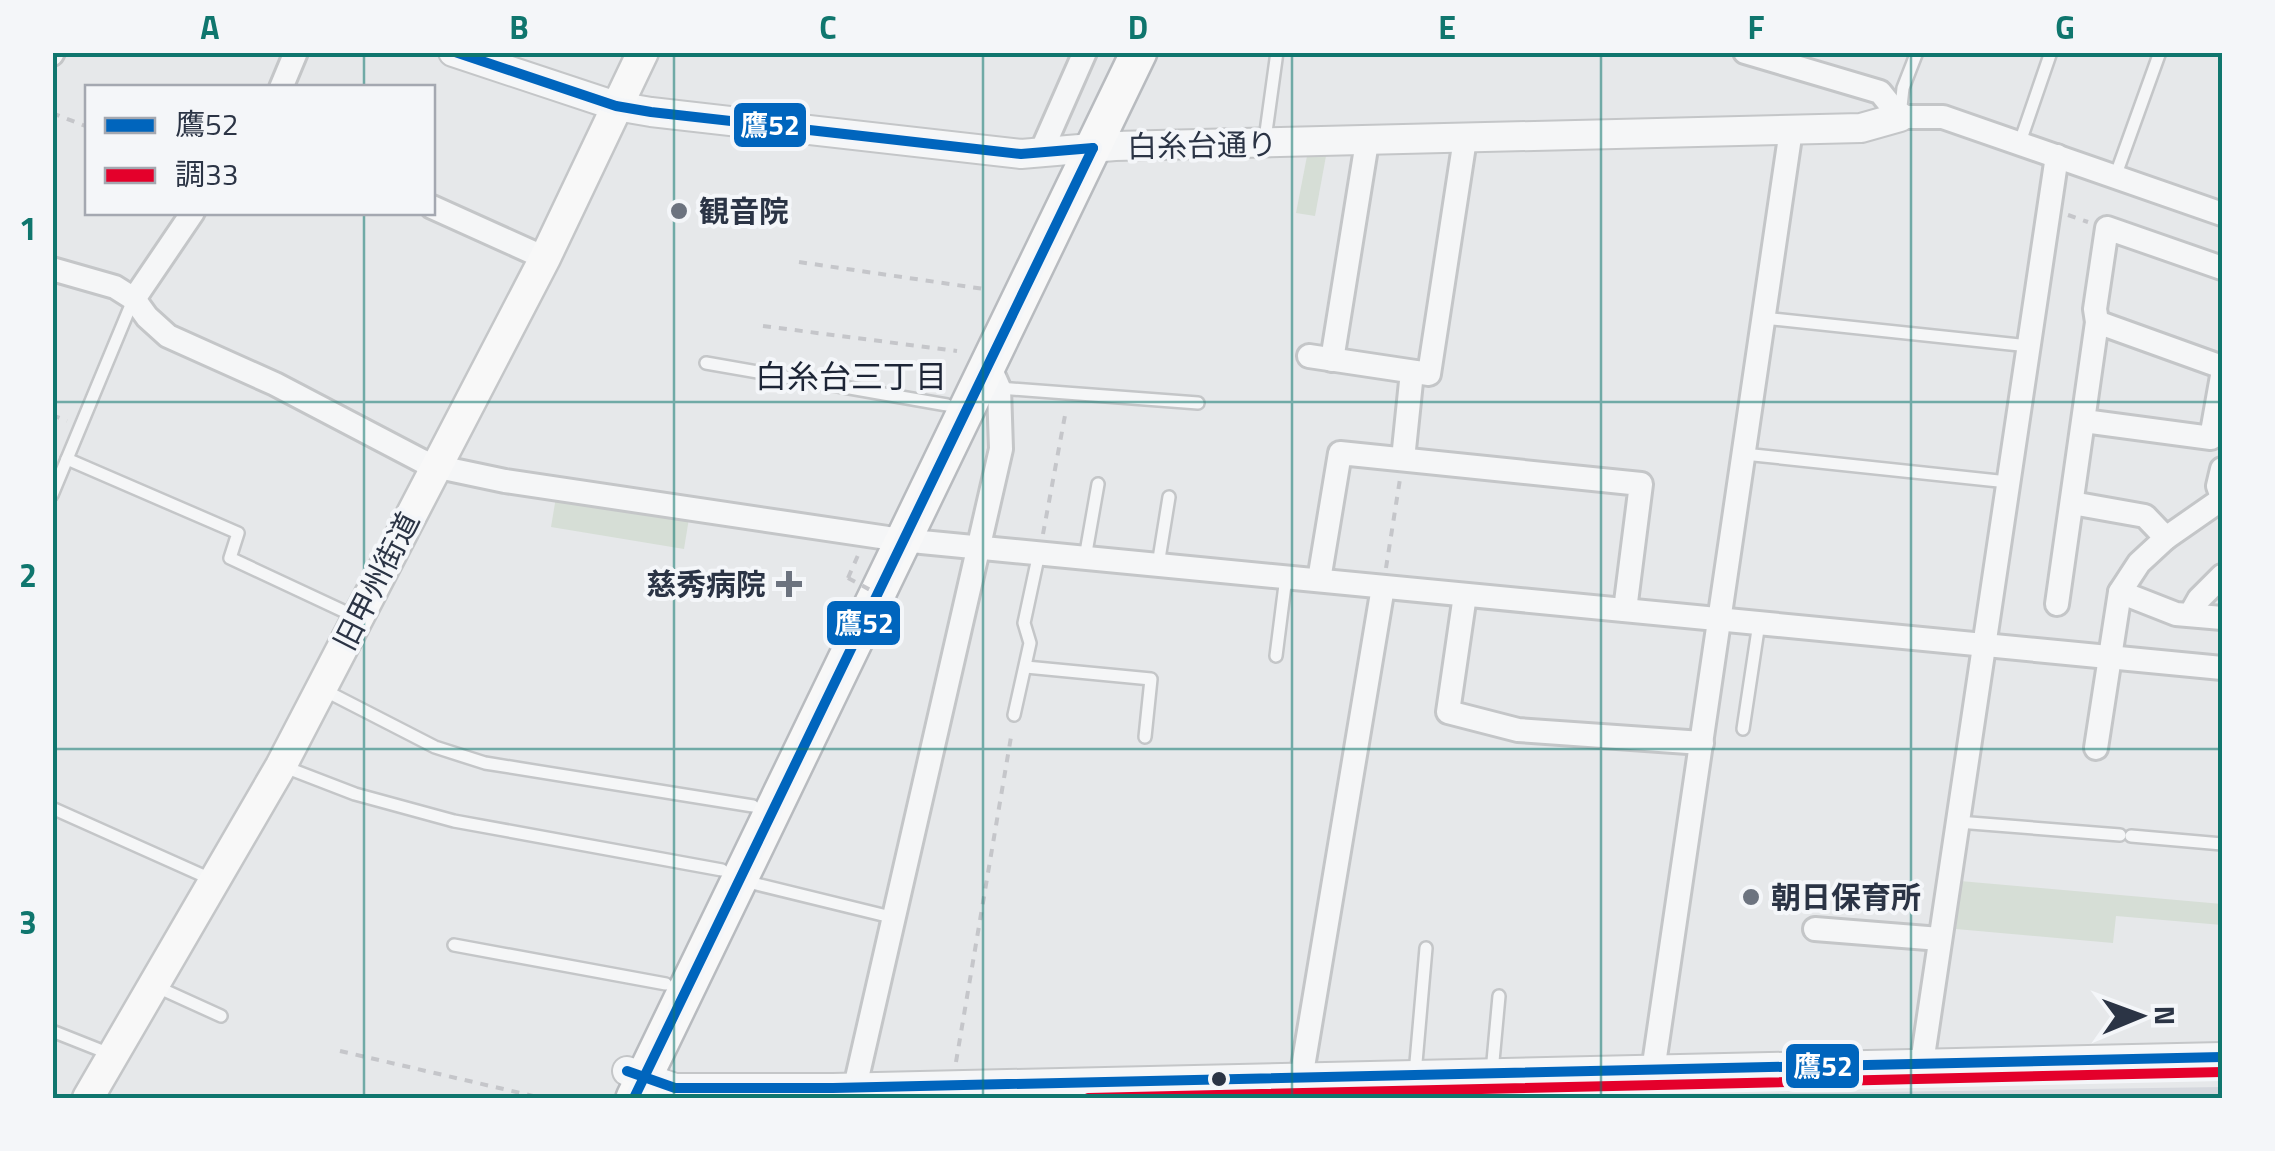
<svg xmlns="http://www.w3.org/2000/svg" width="2275" height="1151" viewBox="0 0 2275 1151" font-family="'Titillium Web','Noto Sans JP',sans-serif">
<rect width="100%" height="100%" fill="#e6e8ea"/>
<path fill="#d4d7dd" d="M2222 1087V1098H1403L1736 1094Z"/>
<g fill="#d6ded6">
<path d="M1307 156H1326L1315 216 1296 213Z"/>
<path d="M557 491 690 512 684 549 551 527Z"/>
<path d="M1960 881 2222 904V925L2116 916 2113 943 1956 929Z"/>
</g>
<g fill="none" stroke-linecap="round" stroke-linejoin="round">
<g stroke="#c4c6c8" stroke-width="16">
<g id="service">
<path d="M1900 116 1903 88 1917 52"/>
<path d="M1265 139 1277 52"/>
<path d="M2020 142 2051 52"/>
<path d="M2115 177 2160 52"/>
<path d="M1763 318 2029 346"/>
<path d="M706 363 947 405"/>
<path d="M999 388 1198 403"/>
<path d="M1744 454 2008 482"/>
<path d="M67 459 238 533 230 558 354 616"/>
<path d="M52 495 133 300"/>
<path d="M1085 558 1098 484"/>
<path d="M1158 565 1169 497"/>
<path d="M1276 656 1286 577"/>
<path d="M1026 667 1151 679 1145 737"/>
<path d="M322 689 435 747 485 763 753 806"/>
<path d="M1014 715 1030 643 1024 623 1039 553"/>
<path d="M1743 729 1759 623"/>
<path d="M285 767 355 794 454 821 722 870"/>
<path d="M52 808 213 880"/>
<path d="M1958 822 2120 835"/>
<path d="M2131 836 2222 844"/>
<path d="M744 881 895 918"/>
<path d="M454 945 666 984"/>
<path d="M155 986 221 1016"/>
<path d="M52 1031 110 1054"/>
<path d="M1492 1072 1499 996"/>
<path d="M1415 1074 1426 948"/>
</g>
</g>
<g stroke="#c4c6c8" stroke-width="28">
<g id="minor">
<path d="M1745 52 1880 92 1900 117H1943L2222 214"/>
<path d="M52 54 53 52"/>
<path d="M281 88 296 52"/>
<path d="M1041 152 1085 52"/>
<path d="M432 207 545 258"/>
<path d="M52 269 115 287 134 299 147 317 168 336 275 384 422 461 434 466 505 481 901 540 2222 668"/>
<path d="M134 299 193 212"/>
<path d="M2097 322 2222 367"/>
<path d="M1309 356 1429 374 1465 139"/>
<path d="M1332 360 1367 142"/>
<path d="M2084 421 2211 438 2222 376"/>
<path d="M1403 459 1412 372"/>
<path d="M2222 469 2218 486 2222 497"/>
<path d="M2072 503 2145 516 2166 538"/>
<path d="M1319 580 1340 453 1641 484 1625 610"/>
<path d="M2120 592 2176 614 2222 618"/>
<path d="M1465 595 1448 712 1518 730 1702 743"/>
<path d="M2057 604 2097 322 2095 309 2107 228 2222 268"/>
<path d="M2190 615 2199 599 2222 576"/>
<path d="M2096 748 2120 592 2139 563 2166 538 2222 499"/>
<path d="M1815 929 1940 939"/>
<path d="M1922 1063 2057 156"/>
<path d="M1653 1071 1791 130"/>
<path d="M1301 1079 1383 587"/>
<path d="M855 1087 1001 449 999 388 988 363"/>
</g>
</g>
<g stroke="#c4c6c8" stroke-width="32">
<g id="tertiary">
<path d="M453 52 616 106 651 112 1021 154 1115 146 1861 128 1900 117"/>
<path d="M627 1071 675 1088H833L2222 1057"/>
</g>
</g>
<g stroke="#c4c6c8" stroke-width="35">
<path id="secondary" d="M88 1098 281 766 545 258 643 52"/>
</g>
<g stroke="#b8bbbf" stroke-width="40">
<path id="trunk" d="M634 1098 1139 52"/>
</g>
<g stroke="#c5c6ca" stroke-width="4" stroke-dasharray="8 8" stroke-linecap="butt">
<path d="M52 113 88 127"/>
<path d="M2068 215 2088 222"/>
<path d="M799 262 984 289"/>
<path d="M763 326 957 351"/>
<path d="M52 415 67 421"/>
<path d="M1043 534 1066 410"/>
<path d="M1386 568 1400 479"/>
<path d="M848 578 859 553"/>
<path d="M340 1051 542 1098"/>
<path d="M956 1062 1012 731"/>
</g>
<use href="#service" stroke="#f5f6f7" stroke-width="11"/>
<use href="#minor" stroke="#f5f6f7" stroke-width="22"/>
<use href="#tertiary" stroke="#f5f6f7" stroke-width="28"/>
<use href="#secondary" stroke="#f8f8f8" stroke-width="30"/>
<use href="#trunk" stroke="#f8f8f8" stroke-width="35"/>
<path stroke="#c5c6ca" stroke-width="4" stroke-dasharray="8 8" stroke-linecap="butt" d="M848 578 887 599"/>
<g stroke="#f4f6f9" stroke-width="18">
<g id="bus-1">
<path d="M455 52 616 106 651 112 1021 154 1093 148"/>
<path d="M627 1071 675 1088H833L2222 1057"/>
<path d="M634 1098 1093 148"/>
</g>
</g>
<g stroke="#f4f6f9" stroke-width="18">
<path id="bus-2" d="M1088 1098 2222 1072"/>
</g>
<use href="#bus-1" stroke="#0065bd" stroke-width="10"/>
<use href="#bus-2" stroke="#e4002b" stroke-width="10"/>
</g>
<path fill="none" stroke="#0f766e" stroke-width="2.5" stroke-opacity="0.55" d="M364 52V88M674 52V1098M983 52V1098M1292 52V1098M1601 52V1098M1911 52V1098M364 212V1098M52 402H2222M52 749H2222"/>
<g fill="#6c737f" stroke="#f4f6f9" stroke-width="4">
<circle cx="679" cy="211" r="10"/>
<path d="M784 569h10v10h10v10h-10v10h-10v-10h-10v-10h10z"/>
<circle cx="1751" cy="897" r="10"/>
</g>
<circle fill="#2b3445" stroke="#f4f6f9" stroke-width="4" cx="1219" cy="1079" r="9"/>
<g text-anchor="middle" dominant-baseline="central" stroke-width="8" stroke-linejoin="round" paint-order="stroke">
<g font-size="30" fill="#2b3445" stroke="#f4f6f9">
<text transform="translate(1202 145) rotate(-1)">白糸台通り</text>
<text transform="translate(376 581) rotate(-63)">旧甲州街道</text>
</g>
<g font-size="30" font-weight="bold" fill="#2b3445" stroke="#f4f6f9" text-anchor="start">
<text x="699" y="211">観音院</text>
<text x="766" y="584" text-anchor="end">慈秀病院</text>
<text x="1771" y="897">朝日保育所</text>
</g>
<g font-size="32" fill="#1d2536" stroke="#f4f6f9">
<text x="851" y="376">白糸台三丁目</text>
</g>
</g>
<g stroke="#f4f6f9" stroke-width="4">
<rect x="732" y="101" width="76" height="48" rx="10" fill="#0065bd"/>
<rect x="825" y="599" width="77" height="48" rx="10" fill="#0065bd"/>
<rect x="1784" y="1042" width="77" height="48" rx="10" fill="#0065bd"/>
</g>
<g font-size="28" text-anchor="middle" font-weight="bold" fill="#fff">
<text x="770" y="135">鷹52</text>
<text x="864" y="633">鷹52</text>
<text x="1823" y="1076">鷹52</text>
</g>
<rect width="2275" height="1151" fill="none" stroke="#f4f6f9" stroke-width="110"/>
<rect x="85" y="85" width="350" height="130" fill="#f4f6f9" stroke="#a4a8b1" stroke-width="2.5"/>
<rect x="105" y="118" width="50" height="15" fill="#0065bd" stroke="#a4a8b1" stroke-width="2.5"/>
<text x="175" y="135" font-size="30" fill="#2b3445">鷹52</text>
<rect x="105" y="168" width="50" height="15" fill="#e4002b" stroke="#a4a8b1" stroke-width="2.5"/>
<text x="175" y="185" font-size="30" fill="#2b3445">調33</text>
<g transform="translate(2140 1016) rotate(89)" stroke="#f4f6f9" stroke-width="8" paint-order="stroke">
<path d="M0-8L18 38L0 25L-18 38Z" fill="#2b3445"/>
<text y="-15" font-size="28" font-weight="bold" text-anchor="middle" fill="#2b3445">N</text>
</g>
<rect x="55" y="55" width="2165" height="1041" fill="none" stroke="#0f766e" stroke-width="4"/>
<g font-size="32" text-anchor="middle" font-weight="bold" fill="#0f766e">
<text x="210" y="39">A</text>
<text x="519" y="39">B</text>
<text x="828" y="39">C</text>
<text x="1138" y="39">D</text>
<text x="1447" y="39">E</text>
<text x="1756" y="39">F</text>
<text x="2065" y="39">G</text>
<text x="28" y="240">1</text>
<text x="28" y="587">2</text>
<text x="28" y="934">3</text>
</g>
</svg>
